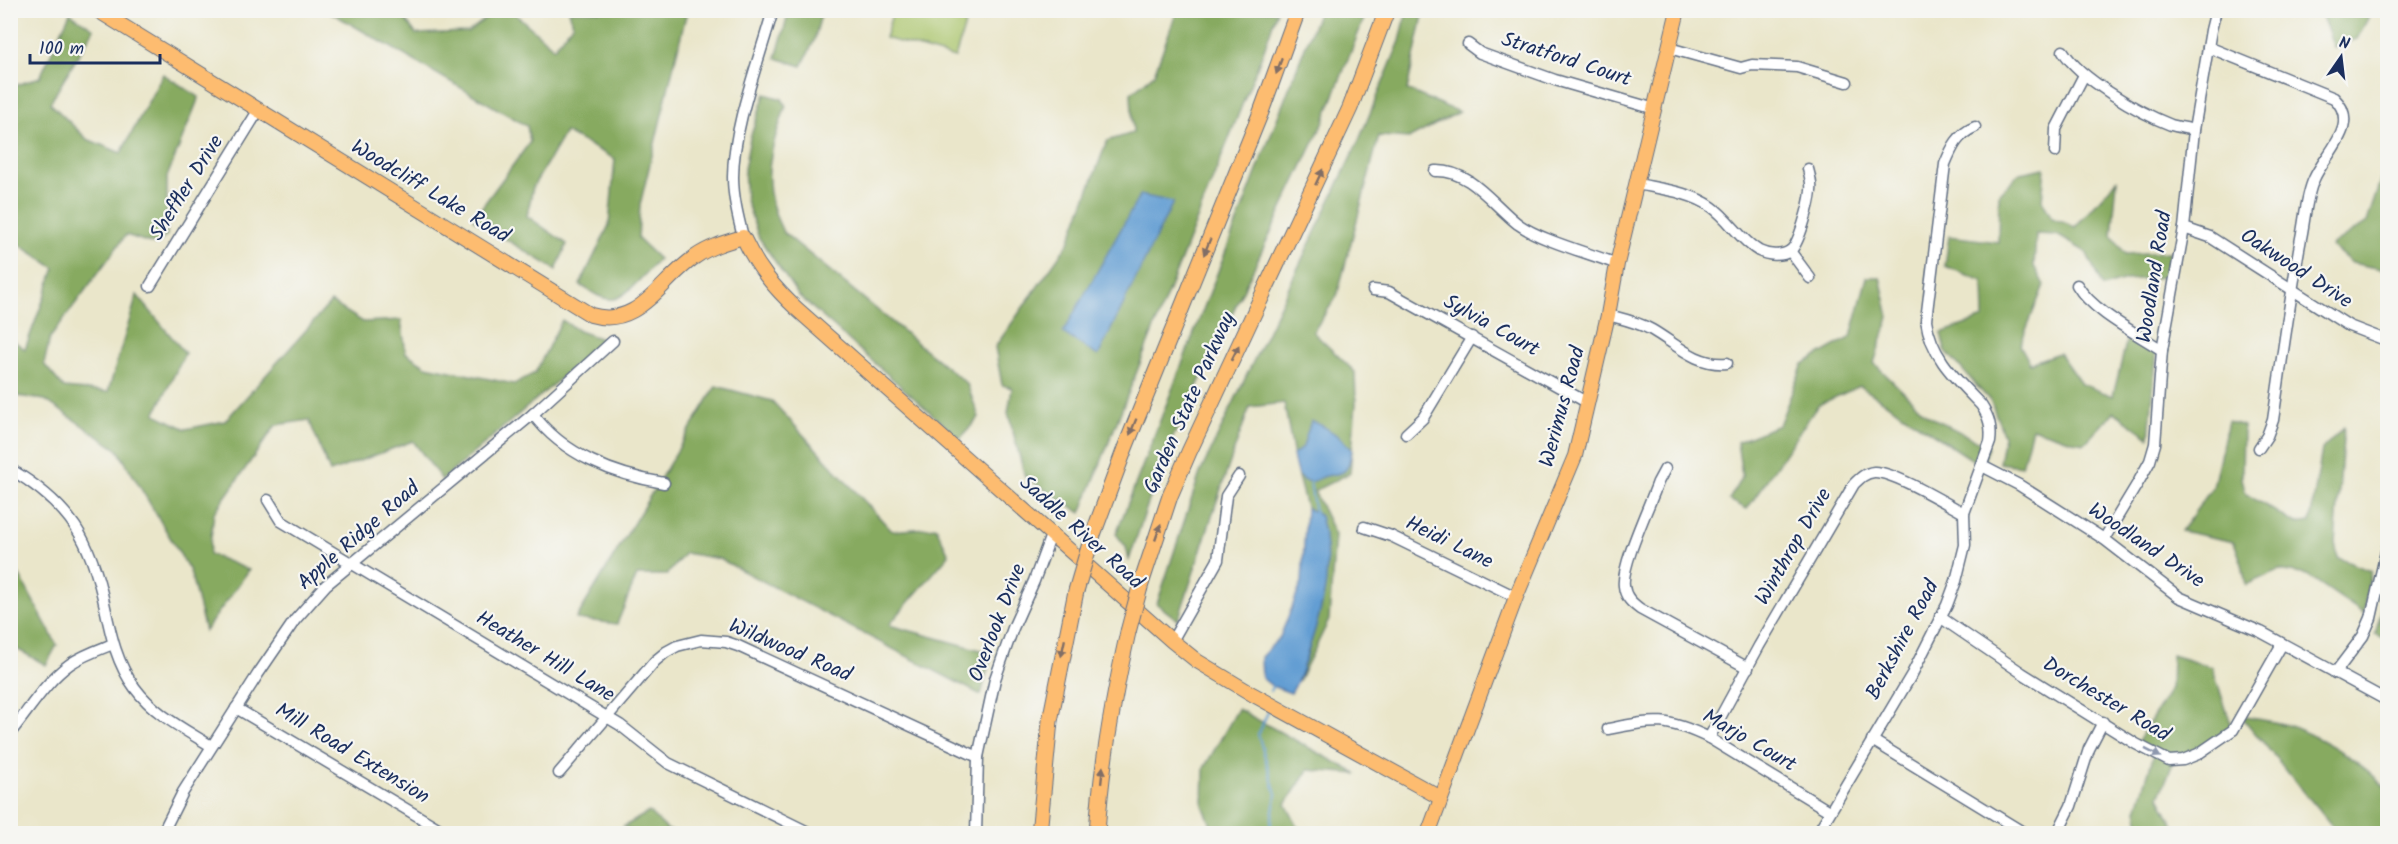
<svg xmlns="http://www.w3.org/2000/svg" width="2398" height="844" viewBox="0 0 2398 844" font-family="Kalam,sans-serif">
<rect width="100%" height="100%" fill="#f6f6f2"/>
<filter id="ink" filterUnits="userSpaceOnUse"><feTurbulence type="fractalNoise" baseFrequency=".0167" numOctaves="2"/><feDisplacementMap in="SourceGraphic" scale="12" xChannelSelector="R" yChannelSelector="G"/><feConvolveMatrix kernelMatrix="1 2 1 2 8 2 1 2 1" color-interpolation-filters="sRGB"/></filter>
<filter id="wash" filterUnits="userSpaceOnUse"><feTurbulence type="fractalNoise" baseFrequency=".008" numOctaves="4" result="noise"/><feDisplacementMap in="SourceGraphic" scale="24" xChannelSelector="R" yChannelSelector="G"/><feGaussianBlur stdDeviation="1.35" result="paint"/><feColorMatrix in="noise" values="0 0 0 0 0 0 0 0 0 0 0 0 0 0 0 0 0 1.4 0 .05"/><feComposite in="paint" operator="in"/></filter>
<g filter="url(#wash)">
<rect width="100%" height="100%" fill="#eae6ca"/>
<path fill="#aac56c" stroke="#627a65" stroke-width="1.5" d="M893 11H969L955 58 885 38Z"/>
<g fill="#87aa60" stroke="#516c5f" stroke-width="1.5">
<path d="M328 11H399L416 34 468 32 496 11H512L554 48 573 24 569 11H687L640 205 638 239 659 259C648 270 628 296 614 299 602 301 589 290 580 285L609 225 615 159 565 132 533 187 527 216 567 244 556 270 473 219 530 142 527 126Z"/>
<path d="M789 11H822L814 41 802 66 776 58Z"/>
<path d="M1177 11H1277L1265 47 1081 513 1025 477 1008 413 1012 388 1002 385 995 347 1069 242 1107 141 1133 133 1131 93 1154 74Z"/>
<path d="M1319 11H1367L1323 123 1164 456 1129 560 1126 547 1116 534Z"/>
<path d="M1407 11H1424L1407 90 1459 112 1410 138 1379 136 1337 296 1313 332 1355 372 1356 404 1350 473 1314 491 1335 535 1329 620 1299 681 1310 646 1320 516 1306 507 1297 473 1284 403 1250 407C1223 477 1202 549 1178 620L1157 604 1200 473 1359 140 1400 41Z"/>
<path d="M2320 11V10L2372 11 2357 39 2334 47Z"/>
<path d="M70 13 94 29 50 103 87 139 121 153 163 74 199 97 167 177V235L156 245 126 235 50 338 44 364 64 388 108 392 137 295 185 353 155 414 186 429 225 421 331 302 363 322 401 320 406 353 426 366 514 384 535 373 562 320 579 331 605 340 442 480 413 441 330 472 309 420 276 425 214 513 209 554 249 570 205 631 190 571 118 450 45 400 11 395V339L25 349 55 268 11 239V87L40 77Z"/>
<path d="M765 94 782 99 786 106C769 153 759 185 783 232L967 384 979 417 960 439 798 295 759 238 746 200 744 169 750 138Z"/>
<path d="M2045 168 2042 200 2052 218 2075 227 2117 180 2112 235 2125 254 2170 252 2165 277 2126 280 2103 287 2086 252 2057 235 2036 234 2034 266 2044 285 2020 345 2030 363 2059 353 2081 384 2113 396 2127 339 2157 348 2149 437 2114 412 2085 443 2072 441 2032 428 2022 466 1999 463 2004 436 1991 402 1945 350 1941 333 1984 318 1983 281 1945 266 1949 236 1998 242 1999 193 2020 173Z"/>
<path d="M2387 174V270L2352 263 2331 246 2367 222 2381 179Z"/>
<path d="M1867 277H1880L1889 317 1874 363 1927 415 1989 447 1982 466 1860 386 1818 405 1747 509 1729 500 1742 476 1737 442 1779 425 1803 364 1851 337Z"/>
<path d="M716 386 772 401 892 531 936 527 949 555 889 625 992 653 981 695 720 559 685 553 667 575H637L617 624 576 619Z"/>
<path d="M2228 421 2243 426 2242 478 2246 494 2296 524 2310 522 2322 449 2344 427 2335 543 2338 558 2371 571 2363 613 2307 575 2279 570 2246 585 2242 564 2234 542 2181 531 2213 487Z"/>
<path d="M10 565 16 569 57 645 46 665 11 646Z"/>
<path d="M2387 591V640L2375 634Z"/>
<path d="M2172 655 2212 667 2233 730 2174 761 2159 797 2177 831 2176 833H2142L2137 810 2154 754 2136 744 2171 688Z"/>
<path d="M1238 709 1357 774 1308 770 1286 804 1301 833H1214L1203 805 1204 768Z"/>
<path d="M2241 716C2258 720 2279 721 2295 728 2328 741 2363 763 2387 789V833H2338Z"/>
<path d="M649 812 668 830 676 833H637L623 827Z"/>
</g>
<g fill="#639ed3" stroke="#3f6698" stroke-width="1.5">
<path d="M1140 195 1173 202 1098 356 1063 333Z"/>
<path d="M1311 421C1326 426 1342 438 1352 450 1347 473 1348 472 1326 476 1321 477 1317 480 1313 481 1297 485 1295 466 1293 455L1303 447Z"/>
<path d="M1306 507 1320 516C1334 564 1325 600 1310 645 1304 662 1301 678 1291 693L1272 686 1262 678 1261 657 1280 637 1302 582Z"/>
</g>
<g fill="none" stroke-linecap="round" stroke-linejoin="round">
<g stroke="#639ed3" stroke-width="2">
<path d="M1310 482 1315 514"/>
<path d="M1270 691 1273 685"/>
<path d="M1268 712 1258 734 1276 794 1269 834"/>
</g>
</g>
</g>
<g filter="url(#ink)">
<g fill="none" stroke-linecap="round" stroke-linejoin="round">
<g stroke="#636f84" stroke-width="13">
<g id="minor">
<path d="M1468 44 1480 53 1555 80 1655 109"/>
<path d="M2208 47 2334 98C2362 125 2325 153 2314 179 2306 196 2305 219 2301 238 2290 298 2282 359 2273 420L2267 436 2259 448"/>
<path d="M1669 48 1741 68 1752 65 1797 67 1847 82"/>
<path d="M2063 51C2080 79 2140 113 2171 125 2178 127 2187 128 2194 130"/>
<path d="M2055 152 2056 129 2084 75"/>
<path d="M1435 171C1470 169 1493 205 1518 224 1542 241 1589 253 1617 264"/>
<path d="M1637 184C1661 189 1691 192 1712 207 1729 219 1740 240 1759 251 1767 255 1781 257 1790 251 1799 245 1810 203 1811 191 1812 184 1810 176 1808 169"/>
<path d="M2184 228 2210 237 2349 326 2388 341"/>
<path d="M743 237C738 217 733 197 733 177 733 126 759 61 773 10"/>
<path d="M1790 251 1810 278"/>
<path d="M2077 285C2092 311 2136 333 2162 350"/>
<path d="M150 286 258 111"/>
<path d="M1373 290 1389 292 1588 403"/>
<path d="M1608 315C1623 319 1638 322 1652 330 1676 344 1697 366 1727 363"/>
<path d="M533 414C563 455 615 475 664 483"/>
<path d="M1406 434 1423 418 1472 337"/>
<path d="M1982 466 2019 485 2104 539 2179 597 2261 632 2388 701"/>
<path d="M10 469C71 505 91 540 105 607 111 636 117 664 135 688 154 714 184 729 211 746"/>
<path d="M1665 469 1658 482C1650 505 1621 565 1624 586 1625 597 1632 603 1640 609L1748 668"/>
<path d="M268 500 281 521 620 725 668 763 812 834"/>
<path d="M1364 527 1391 536 1516 597"/>
<path d="M2104 539 2139 481 2150 461 2155 444 2162 350 2184 228 2194 130 2211 30 2216 10"/>
<path d="M1940 617 2022 673 2136 744 2169 761 2183 760 2198 754 2233 730 2282 644"/>
<path d="M1172 641 1218 560 1226 496 1239 476"/>
<path d="M2335 673 2363 636 2371 618 2388 543"/>
<path d="M236 708 448 834"/>
<path d="M1608 729C1655 720 1665 717 1709 738L1829 811"/>
<path d="M10 733C29 710 46 681 70 664 83 655 98 650 113 644"/>
<path d="M1709 738 1759 646 1854 484C1860 478 1865 473 1874 472 1893 471 1945 503 1964 513"/>
<path d="M1872 740 2026 834"/>
<path d="M559 773 655 661 666 652 677 646 701 640 726 642 738 646 978 757"/>
<path d="M162 834 183 792 258 674 295 620 326 585 533 414 613 341"/>
<path d="M976 834 978 757 995 679 1013 628 1034 581 1051 535"/>
<path d="M1817 834 1912 674 1947 605 1956 581 1965 545 1964 513 1990 442C1992 427 1989 417 1981 405 1956 379 1931 357 1926 320L1945 164C1952 147 1958 134 1975 127"/>
<path d="M2057 834 2071 806 2089 749 2103 722"/>
</g>
</g>
<g stroke="#636f84" stroke-width="16">
<g id="major">
<path d="M97 10 591 315C639 329 660 280 695 257 709 247 726 242 743 237 757 267 773 287 798 310L1172 641 1197 661 1252 694 1441 798"/>
<path d="M1428 834 1516 597 1575 456 1608 315 1617 264 1678 10"/>
</g>
</g>
<g stroke="#636f84" stroke-width="17">
<g id="highway">
<path d="M1091 540 1125 448 1261 112 1298 10"/>
<path d="M1140 587 1170 496 1189 452 1350 108 1387 10"/>
<path d="M1039 834 1050 721 1076 591"/>
<path d="M1097 834C1101 765 1113 699 1128 632"/>
</g>
</g>
<use href="#minor" stroke="#fff" stroke-width="10"/>
<use href="#major" stroke="#fdbc70" stroke-width="14"/>
<use href="#highway" stroke="#fdbc70" stroke-width="15"/>
<g stroke="#636f84" stroke-width="17" stroke-linecap="butt">
<g id="highway-bridge">
<path d="M1076 591 1091 540"/>
<path d="M1128 632 1140 587"/>
</g>
</g>
<use href="#highway-bridge" stroke="#fdbc70" stroke-width="15"/>
</g>
<defs><path id="oneway-solid" d="M-6-.8H1V-3.2L6.5 0L1 3.2V.8H-6Z" transform="scale(1.5)"/></defs>
<g fill="#816e66">
<use href="#oneway-solid" transform="translate(1279 66) rotate(110)"/>
<use href="#oneway-solid" transform="translate(1319 177) rotate(-65)"/>
<use href="#oneway-solid" transform="translate(1207 247) rotate(112)"/>
<use href="#oneway-solid" transform="translate(1235 353) rotate(-64)"/>
<use href="#oneway-solid" transform="translate(1133 427) rotate(112)"/>
<use href="#oneway-solid" transform="translate(1158 532) rotate(-71)"/>
<use href="#oneway-solid" transform="translate(1063 648) rotate(102)"/>
<use href="#oneway-solid" transform="translate(1102 775) rotate(-84)"/>
</g>
<use fill="#8d97ae" href="#oneway-solid" transform="translate(2153 753) rotate(27)"/>
</g>
<g text-anchor="middle" dominant-baseline="central" stroke-width="4.5" stroke-linejoin="round" paint-order="stroke">
<g font-size="21" fill="#1b2f5e" stroke="#f6f6f2">
<text transform="translate(1566 60) rotate(18)">Stratford Court</text>
<text transform="translate(187 188) rotate(-58)">Sheffler Drive</text>
<text transform="translate(430 192) rotate(31)">Woodcliff Lake Road</text>
<text transform="translate(2296 269) rotate(33)">Oakwood Drive</text>
<text transform="translate(2155 277) rotate(-81)">Woodland Road</text>
<text transform="translate(1491 326) rotate(29)">Sylvia Court</text>
<text transform="translate(1190 403) rotate(-66)">Garden State Parkway</text>
<text transform="translate(1563 407) rotate(-75)">Werimus Road</text>
<text transform="translate(1081 533) rotate(42)">Saddle River Road</text>
<text transform="translate(359 536) rotate(-41)">Apple Ridge Road</text>
<text transform="translate(1449 543) rotate(26)">Heidi Lane</text>
<text transform="translate(2146 546) rotate(34)">Woodland Drive</text>
<text transform="translate(1794 547) rotate(-60)">Winthrop Drive</text>
<text transform="translate(998 623) rotate(-69)">Overlook Drive</text>
<text transform="translate(1903 640) rotate(-62)">Berkshire Road</text>
<text transform="translate(790 651) rotate(23)">Wildwood Road</text>
<text transform="translate(545 657) rotate(31)">Heather Hill Lane</text>
<text transform="translate(2106 700) rotate(31)">Dorchester Road</text>
<text transform="translate(1749 741) rotate(30)">Marjo Court</text>
<text transform="translate(352 754) rotate(31)">Mill Road Extension</text>
</g>
</g>
<rect width="2398" height="844" fill="none" stroke="#f6f6f2" stroke-width="36"/>
<g transform="translate(2341 57) rotate(14)" stroke="#f6f6f2" stroke-width="4.5" paint-order="stroke">
<path d="M0-4.5L10 22L0 15L-10 22Z" fill="#1b2f5e"/>
<text y="-9" font-size="16" font-weight="bold" text-anchor="middle" fill="#1b2f5e">N</text>
</g>
<path d="M30 54v9h130v-9" fill="none" stroke="#1b2f5e" stroke-width="3"/>
<text x="39" y="54" font-size="18" fill="#1b2f5e" stroke="#f6f6f2" stroke-width="4.5" paint-order="stroke">100 m</text>
</svg>
